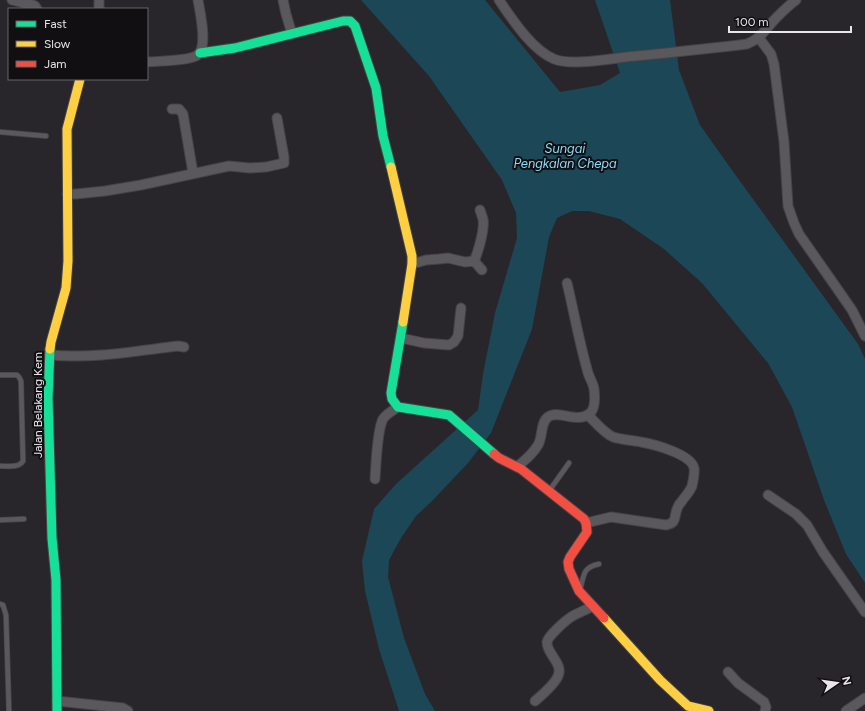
<svg xmlns="http://www.w3.org/2000/svg" width="865" height="711" viewBox="0 0 865 711" font-family="Figtree,sans-serif">
<rect width="100%" height="100%" fill="#29262b"/>
<path fill="#1c4757" d="M361 0H485L560 92 600 85 620 73 595 0H670L679 70 700 125 729 166 858 344 865 359V583L846 554 824 500 792 407 768 363 702 283 664 249 620 219 589 211H572L557 218 549 237 532 329 491 433 468 463 432 501 416 516 401 538 389 560 388 577 404 638 425 694 435 711H399L379 649 365 591 362 561 374 509 396 484 478 410 483 374 495 313 517 238 516 213 502 180 429 76Z"/>
<g fill="none" stroke-linecap="round" stroke-linejoin="round">
<g stroke="#454347" stroke-width="6">
<g id="lane">
<path d="M0 132 46 136"/>
<path d="M0 375H17L19 377 21 381 23 461C19 468 8 466 0 466"/>
<path d="M549 491 569 463"/>
<path d="M0 520 24 519"/>
<path d="M581 586C584 572 585 567 599 564"/>
<path d="M0 604 3 605 6 615 9 711"/>
</g>
</g>
<g stroke="#454347" stroke-width="11">
<g id="street">
<path d="M12 0 33 5 35 6 37 9"/>
<path d="M99 0V9"/>
<path d="M283 0 286 14 292 34"/>
<path d="M499 0C512 19 532 50 554 59 571 66 608 59 626 57 666 53 707 49 747 44 762 38 766 28 777 17 783 11 789 5 796 0"/>
<path d="M759 38 771 54 774 64 784 142 788 206 794 223 799 234 852 310 865 336"/>
<path d="M147 62C158 61 187 61 196 56 209 49 200 13 198 0"/>
<path d="M172 109H179L183 114 193 173"/>
<path d="M67 194H76L105 191 141 185 229 166 250 168 266 167 284 163V157L277 118"/>
<path d="M474 261C478 253 485 228 483 219 482 216 481 213 480 210"/>
<path d="M412 264 426 260 439 259 448 258 465 262 474 261 482 270"/>
<path d="M401 338 424 343 449 345 454 342 458 336 461 308"/>
<path d="M50 355C93 359 136 351 178 346L184 347"/>
<path d="M517 467C524 461 533 454 538 445 543 437 540 423 548 417 559 409 575 424 589 414 596 409 595 397 594 389 593 382 588 376 587 369 579 341 574 312 567 283"/>
<path d="M375 479C376 465 377 430 383 419 386 414 392 411 398 407"/>
<path d="M768 495 796 514 807 525 823 552 865 612"/>
<path d="M586 523 611 517 666 525C677 523 674 517 677 509 678 506 680 503 682 501 685 496 690 492 692 486 693 481 695 473 694 468 691 454 653 444 641 442 632 440 622 440 613 437 604 433 595 422 588 415"/>
<path d="M728 672 738 683 764 702 766 707 765 711"/>
<path d="M57 701 123 708 128 711"/>
<path d="M535 701C542 695 555 684 558 676 564 664 546 653 547 642 548 636 565 621 571 617 577 613 586 610 593 606"/>
<path d="M846 711 865 698"/>
</g>
</g>
<g stroke="#454347" stroke-width="11">
<g id="fast">
<path d="M200 53 235 48 343 21H350L355 26 376 88 383 136 391 167"/>
<path d="M403 322 391 393 392 399 398 407 449 415 494 454"/>
<path d="M50 349 48 398 52 538 56 580 57 711"/>
</g>
</g>
<g stroke="#454347" stroke-width="11">
<g id="slow">
<path d="M391 167 412 256V264L403 322"/>
<path d="M50 349 51 342 66 288 68 261 67 129 80 79"/>
<path d="M604 618 660 680 688 706 709 711"/>
</g>
</g>
<g stroke="#454347" stroke-width="11">
<path id="jam" d="M494 454 499 458 521 469 584 519 586 523 587 532 570 557 568 562 569 569 579 591 604 618"/>
</g>
<use href="#lane" stroke="#5a585c" stroke-width="4.5"/>
<use href="#street" stroke="#5a585c" stroke-width="9"/>
<use href="#fast" stroke="#16e098" stroke-width="9"/>
<use href="#slow" stroke="#ffcf43" stroke-width="9"/>
<use href="#jam" stroke="#f24e42" stroke-width="9"/>
</g>
<g text-anchor="middle" dominant-baseline="central" stroke-width="4" stroke-linejoin="round" paint-order="stroke">
<g font-size="12" fill="#e9e5ea" stroke="#110f12">
<text transform="translate(38 405) rotate(-90)">Jalan Belakang Kem</text>
</g>
<g font-size="13" font-style="italic" fill="#8edcfb" stroke="#110f12">
<text x="565" y="148">Sungai<tspan x="565" dy="15">Pengkalan Chepa</tspan></text>
</g>
</g>
<rect x="8" y="8" width="140" height="72" fill="#110f12" stroke="#676568"/>
<rect x="16" y="21" width="20" height="6" fill="#16e098" stroke="#676568"/>
<text x="44" y="28" font-size="12" fill="#e9e5ea">Fast</text>
<rect x="16" y="41" width="20" height="6" fill="#ffcf43" stroke="#676568"/>
<text x="44" y="48" font-size="12" fill="#e9e5ea">Slow</text>
<rect x="16" y="61" width="20" height="6" fill="#f24e42" stroke="#676568"/>
<text x="44" y="68" font-size="12" fill="#e9e5ea">Jam</text>
<g transform="translate(837 683) rotate(77)" stroke="#110f12" stroke-width="3" paint-order="stroke">
<path d="M0-3L7 15L0 10L-7 15Z" fill="#e9e5ea"/>
<text y="-6" font-size="11" font-weight="bold" text-anchor="middle" fill="#e9e5ea">N</text>
</g>
<path d="M729 26v6h122v-6" fill="none" stroke="#e9e5ea" stroke-width="2"/>
<text x="735" y="26" font-size="12" fill="#e9e5ea" stroke="#110f12" stroke-width="3" paint-order="stroke">100 m</text>
</svg>
